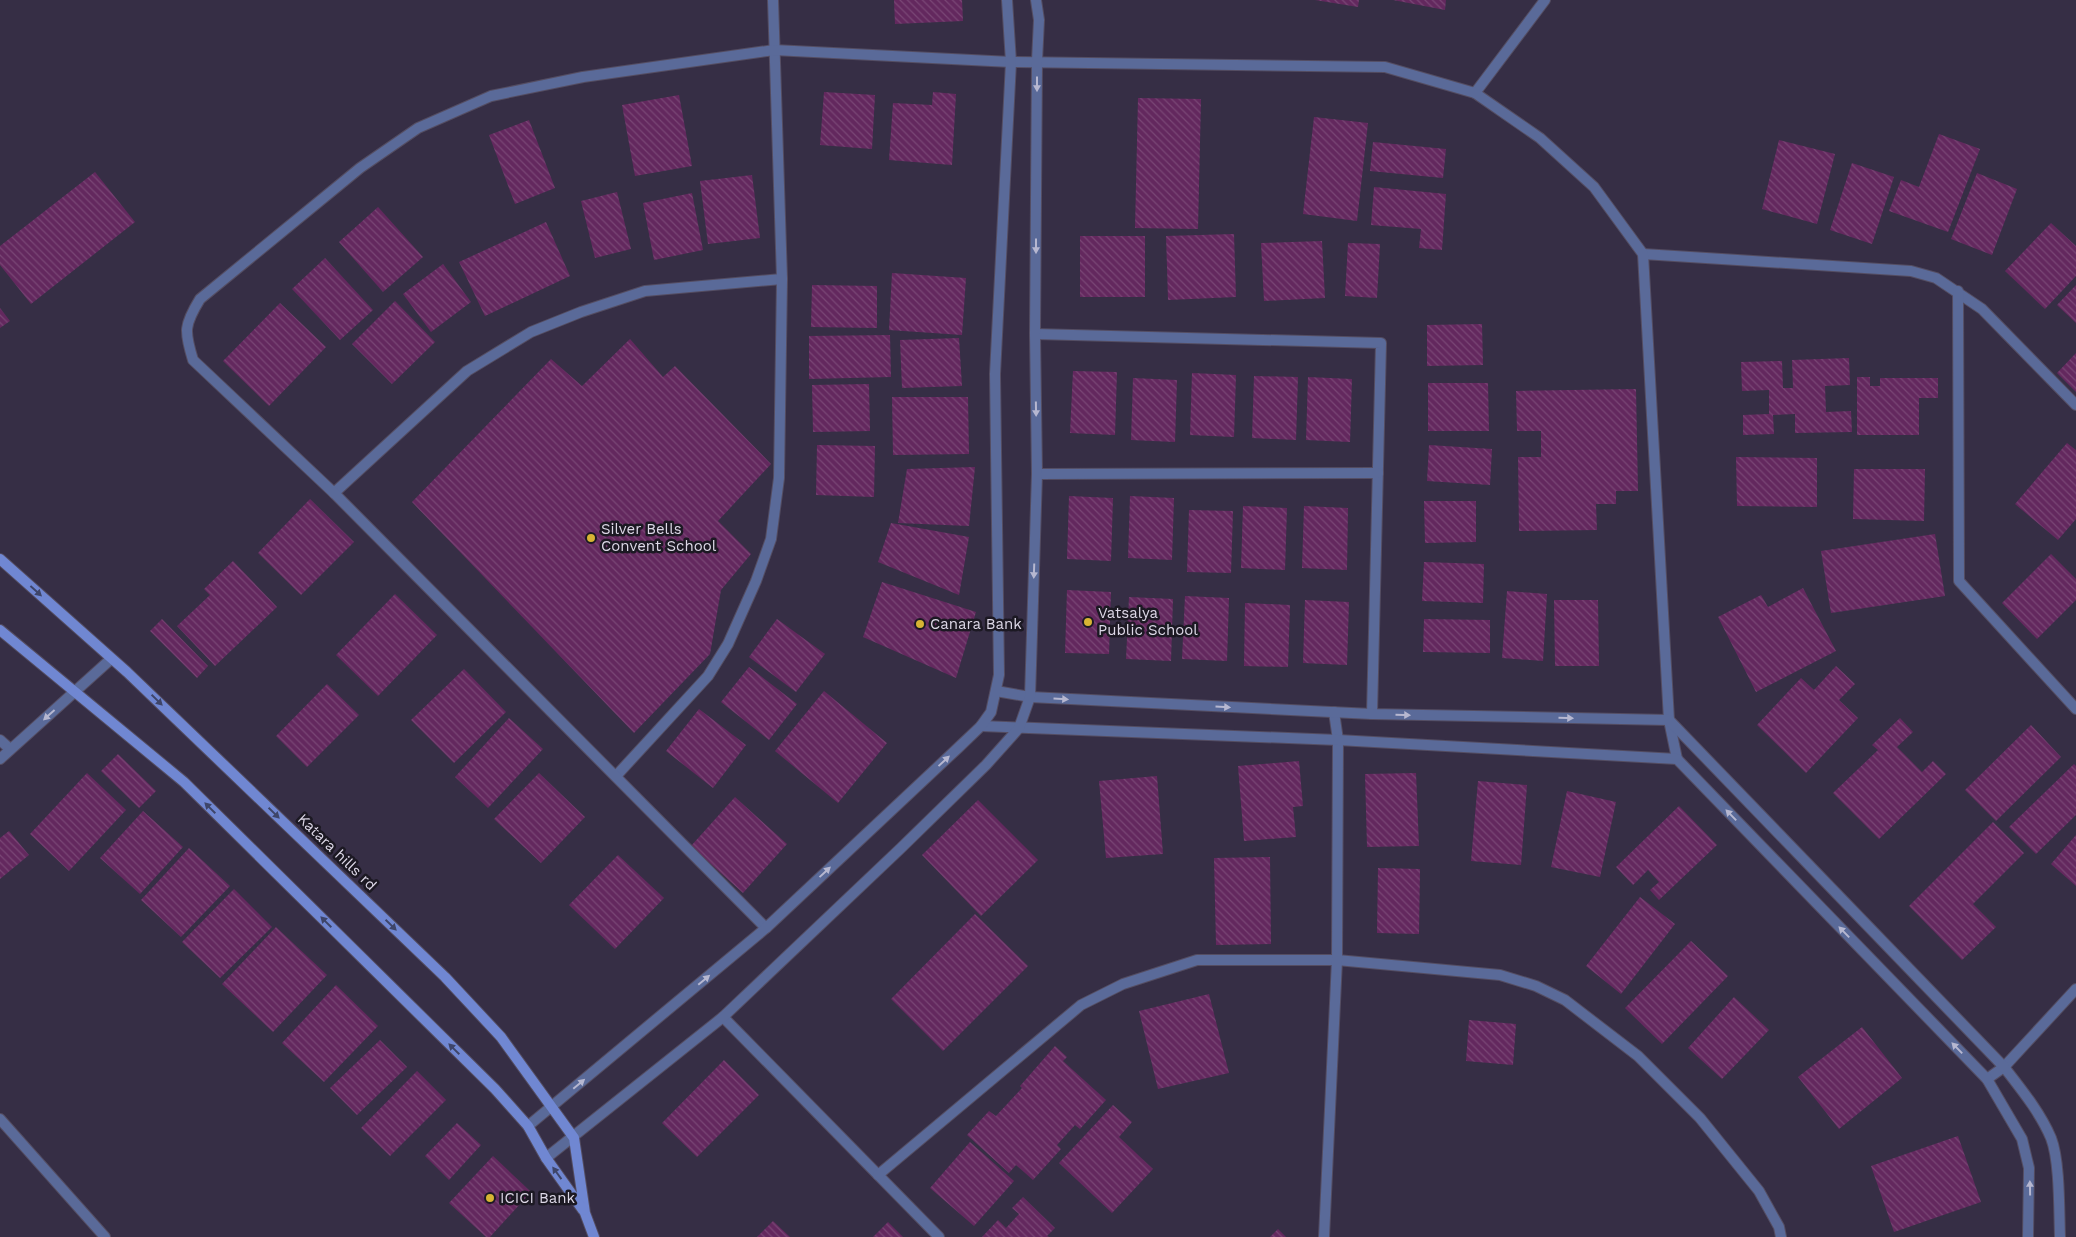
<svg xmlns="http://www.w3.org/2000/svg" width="2076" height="1237" viewBox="0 0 2076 1237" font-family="'Work Sans',sans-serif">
<defs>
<pattern id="building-back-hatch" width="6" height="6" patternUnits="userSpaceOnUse" patternTransform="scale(1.25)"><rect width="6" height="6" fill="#63285e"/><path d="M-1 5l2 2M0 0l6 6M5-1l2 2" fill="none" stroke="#794675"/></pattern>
</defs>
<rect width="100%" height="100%" fill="#362e45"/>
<g fill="url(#building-back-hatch)">
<path d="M894 0H962L963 21 895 24Z"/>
<path d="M1315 0H1359L1358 7Z"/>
<path d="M1393 0H1446L1445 10Z"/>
<path d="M824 92 875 95 872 149 820 145Z"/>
<path d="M933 92 956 94 952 165 889 160 893 103 932 105Z"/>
<path d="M679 95 692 166 635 176 622 105Z"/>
<path d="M1138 98 1201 99 1198 229 1135 228Z"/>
<path d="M1314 117 1368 123 1357 221 1303 214Z"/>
<path d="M529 120 555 188 515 204 489 135Z"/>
<path d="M1939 134 1980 149 1948 232 1889 211 1901 180 1919 187Z"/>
<path d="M1779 140 1835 154 1817 224 1762 209Z"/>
<path d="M1373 142 1446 149 1443 178 1370 171Z"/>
<path d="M1852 163 1894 177 1872 244 1830 230Z"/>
<path d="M95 172 135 222 31 304 0 265V246Z"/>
<path d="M1977 173 2017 189 1992 255 1951 239Z"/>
<path d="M752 175 760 238 708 244 700 181Z"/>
<path d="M1374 187 1446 194 1442 250 1419 248 1421 229 1371 225Z"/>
<path d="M617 192 631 249 595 258 581 201Z"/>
<path d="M692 193 703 250 654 260 643 203Z"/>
<path d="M378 207 423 257 383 292 339 242Z"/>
<path d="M546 222 570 276 485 316 459 262Z"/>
<path d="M2051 223 2076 246V276L2045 309 2005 271Z"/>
<path d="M1234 234 1236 297 1168 300 1166 236Z"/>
<rect x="1080" y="236" width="65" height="61"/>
<path d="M1322 241 1325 298 1264 301 1261 243Z"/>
<path d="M1348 243 1380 244 1377 298 1345 296Z"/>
<path d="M325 258 373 310 340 340 292 289Z"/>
<path d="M443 264 471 302 431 332 403 294Z"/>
<path d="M892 273 966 278 962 335 889 330Z"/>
<path d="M812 285 877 286V328L811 327Z"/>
<path d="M2076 285V323L2057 305Z"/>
<path d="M395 301 435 342 392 384 352 344Z"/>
<path d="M280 303 326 347 269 406 223 361Z"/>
<path d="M0 308 10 321 0 328Z"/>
<path d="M1482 324 1483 365 1427 366V325Z"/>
<path d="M890 335 891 377 809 379V336Z"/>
<path d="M959 338 962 386 902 388 900 340Z"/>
<path d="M630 339 663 377 675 366 771 464 718 521 751 554 721 590 710 654 634 733 412 502 551 359 582 386Z"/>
<path d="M2076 353V392L2057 373Z"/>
<path d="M1849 358 1850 385 1825 386 1826 412 1851 411 1852 432 1795 433V414L1773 415 1774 434 1743 435V415L1769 414V390L1742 391 1741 362 1782 361 1783 388H1793L1792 360Z"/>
<path d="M1073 371 1117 372 1115 435 1070 433Z"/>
<path d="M1192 373 1236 375 1234 437 1190 435Z"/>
<path d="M1254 376 1298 377 1296 440 1252 438Z"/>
<path d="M1308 377 1352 379 1350 442 1306 440Z"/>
<path d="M1857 377H1870V386H1880V378H1938V398H1919V435H1857Z"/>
<path d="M1133 378 1177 380 1175 442 1131 440Z"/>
<path d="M1428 383H1488L1489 431H1428Z"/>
<path d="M869 384 870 431 813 432 812 385Z"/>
<path d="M1636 389 1638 491H1616V504H1596L1597 530 1519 531 1518 457H1541V431H1517L1516 391Z"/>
<path d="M892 397H968L969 454 893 455Z"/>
<path d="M2067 443 2076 450V519L2058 540 2015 504Z"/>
<path d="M817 445 875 446 874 497 816 495Z"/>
<path d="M1429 445 1492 449 1490 485 1427 481Z"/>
<path d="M1736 457 1817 458V507L1737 506Z"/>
<path d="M975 467 969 526 898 523 907 469Z"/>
<path d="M1854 469H1925L1924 521 1853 519Z"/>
<path d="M1069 496 1113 498 1111 561 1067 559Z"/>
<path d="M1130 496 1174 498 1172 560 1128 558Z"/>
<path d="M310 499 354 542 301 595 258 553Z"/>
<path d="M1424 501H1476V542L1425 543Z"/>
<path d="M1243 506 1287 508 1285 570 1241 568Z"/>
<path d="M1304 506 1348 508 1347 570 1302 568Z"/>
<path d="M1189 510 1233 511 1231 573 1187 572Z"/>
<path d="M891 523 969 537 959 595 878 562Z"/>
<path d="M1935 534 1945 596 1831 613 1821 551Z"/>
<path d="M2051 554 2076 579V600L2037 639 2002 603Z"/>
<path d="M233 561 277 607 215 666 177 626 210 595 204 589Z"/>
<path d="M1424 562 1484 564 1483 603 1422 601Z"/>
<path d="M882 582 976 612 956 678 863 637Z"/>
<path d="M1803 588 1836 651 1756 692 1718 617 1761 595 1768 607Z"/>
<path d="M1067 590 1111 592 1109 654 1065 653Z"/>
<path d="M1507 591 1547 594 1543 661 1502 658Z"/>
<path d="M395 594 437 635 378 696 336 655Z"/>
<path d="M1185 596 1229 598 1227 661 1182 659Z"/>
<path d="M1129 597 1173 599 1171 661 1126 659Z"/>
<path d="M1305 600 1349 602 1347 665 1303 663Z"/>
<path d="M1554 600H1598L1599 666H1555Z"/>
<path d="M1245 603 1290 605 1288 667 1244 666Z"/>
<path d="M162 619 208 666 197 678 150 631Z"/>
<path d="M777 619 825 654 796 692 749 657Z"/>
<path d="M1424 619 1490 620V653L1423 652Z"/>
<path d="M1836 666 1855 684 1839 700 1858 718 1806 773 1757 725 1801 678 1814 690Z"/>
<path d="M749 667 797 704 769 740 721 702Z"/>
<path d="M464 669 506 712 454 763 411 720Z"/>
<path d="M327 684 359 715 307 767 276 736Z"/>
<path d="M824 691 887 743 838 803 775 751Z"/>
<path d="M699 709 746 745 713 788 666 751Z"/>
<path d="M509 718 543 749 488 808 455 777Z"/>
<path d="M1900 718 1913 732 1897 747 1922 772 1933 761 1946 774 1879 839 1833 793 1878 750 1872 745Z"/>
<path d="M2031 725 2061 757 1996 821 1965 790Z"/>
<path d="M118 754 156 791 139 808 101 771Z"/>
<path d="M1299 761 1303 806 1293 807 1296 837 1244 841 1238 766Z"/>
<path d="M2074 764 2076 766V815L2036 854 2009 827Z"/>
<path d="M87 773 126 810 69 871 30 834Z"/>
<path d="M539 773 585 817 541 863 494 819Z"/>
<path d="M1416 773 1419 846 1367 847 1365 774Z"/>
<path d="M1157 776 1163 854 1106 858 1099 781Z"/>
<path d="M1478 781 1527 785 1521 865 1471 861Z"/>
<path d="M1567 791 1616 802 1600 877 1551 867Z"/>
<path d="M735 797 787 844 743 893 691 846Z"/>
<path d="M978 800 1038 860 981 916 922 855Z"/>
<path d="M1679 806 1717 845 1659 900 1650 890 1659 882 1648 870 1633 885 1616 867Z"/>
<path d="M143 811 183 847 140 894 100 858Z"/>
<path d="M1993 822 2024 853 1973 904 1996 927 1962 960 1909 906Z"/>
<path d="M9 831 29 855 0 879V838Z"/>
<path d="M2076 835V886L2051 864Z"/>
<path d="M189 848 230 886 181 937 141 900Z"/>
<path d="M618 855 664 898 615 949 569 905Z"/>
<path d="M1270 857 1271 944 1216 945 1214 858Z"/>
<path d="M1378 868 1420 869 1419 934 1377 933Z"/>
<path d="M234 889 272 927 220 978 182 942Z"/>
<path d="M1640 897 1675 924 1621 994 1586 966Z"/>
<path d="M975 914 1028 966 943 1051 891 999Z"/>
<path d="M276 927 327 975 273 1032 222 984Z"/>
<path d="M1691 941 1728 976 1662 1044 1625 1008Z"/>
<path d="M336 985 378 1026 324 1082 282 1043Z"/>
<path d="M1209 994 1229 1073 1158 1089 1139 1011Z"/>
<path d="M1734 997 1769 1030 1722 1079 1688 1048Z"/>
<path d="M1469 1020 1516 1024 1513 1065 1466 1061Z"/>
<path d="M1862 1027 1902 1078 1839 1129 1798 1077Z"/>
<path d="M380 1040 407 1067 357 1115 330 1088Z"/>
<path d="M1055 1046 1067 1057 1063 1061 1106 1100 1080 1129 1075 1125 1057 1145 1061 1149 1033 1180 1016 1165 1009 1173 967 1135 989 1111 996 1116 1022 1088 1020 1086Z"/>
<path d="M724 1060 759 1095 697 1157 662 1123Z"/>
<path d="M417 1071 446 1100 390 1156 361 1128Z"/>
<path d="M1113 1105 1132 1122 1119 1137 1153 1169 1112 1213 1059 1163Z"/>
<path d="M457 1123 481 1145 449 1180 425 1156Z"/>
<path d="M1958 1136 1981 1202 1894 1232 1871 1166Z"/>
<path d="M970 1142 1014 1181 974 1226 930 1188Z"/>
<path d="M493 1156 531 1192 490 1237H486L449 1203Z"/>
<path d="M1023 1197 1055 1228 1047 1236 1049 1237H982L998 1220 1006 1228 1019 1214 1012 1208Z"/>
<path d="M773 1221 790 1237H757Z"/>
<path d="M888 1222 903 1237H873Z"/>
<path d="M1278 1229 1286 1237H1270Z"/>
</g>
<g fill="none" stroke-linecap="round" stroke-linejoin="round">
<g stroke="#544d62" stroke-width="12">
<path id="service" d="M1475 93 1545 0"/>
</g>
<g stroke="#544d62" stroke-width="12">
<g id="minor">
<path d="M1643 254 1911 271 1936 278 1982 309 2076 405"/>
<path d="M1958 291 1959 581 2076 709"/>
<path d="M1035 334 1381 343 1372 714"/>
<path d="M1037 474 1378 473"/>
<path d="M334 493 467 371 531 332 581 312 645 291 782 279"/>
<path d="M616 776 708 676 728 644 756 581 771 539 779 478 782 279 773 0"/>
<path d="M766 928 334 493 193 360C184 331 184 325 200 299L360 168 418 128 491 96 583 77 774 50 1011 62 1385 67 1475 93 1540 138 1594 187 1643 254 1669 720 1677 759"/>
<path d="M723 1017 939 1237"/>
<path d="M1987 1079 2004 1067 2076 989"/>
<path d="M878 1175 1081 1005 1123 984 1197 960H1337L1500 975 1536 986 1565 1000 1638 1056 1700 1118 1759 1191 1779 1227 1781 1237"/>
<path d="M1324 1237 1337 960 1338 740 1334 712"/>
</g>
</g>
<g stroke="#544d62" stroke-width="12">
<g id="tertiary">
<path d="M996 691 1030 697 1372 714 1669 720 2004 1067C2021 1089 2040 1112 2051 1138 2060 1161 2059 1211 2060 1237"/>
<path d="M981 726 1338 740 1677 759 1987 1079 2022 1139 2029 1168 2028 1237"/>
<path d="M0 740 10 749"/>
<path d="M0 759 111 659"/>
<path d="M0 1119 105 1237"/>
<path d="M528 1126 766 928 959 747 981 726 991 712 999 675 995 374 1011 62 1007 0"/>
<path d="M546 1158 723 1017 901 848 986 765 1019 728 1030 697 1037 474 1035 334 1037 61 1039 20 1036 0"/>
</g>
</g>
<g stroke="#544d62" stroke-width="12">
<g id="secondary">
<path d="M0 559 127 672 445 977 501 1037 574 1138 585 1213 594 1237"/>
<path d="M0 630 184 782 495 1089 528 1126 546 1158 583 1210"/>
</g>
</g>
<use href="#service" stroke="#5a6a99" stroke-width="10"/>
<use href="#minor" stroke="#5a6a99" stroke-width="10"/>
<use href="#tertiary" stroke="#5a6a99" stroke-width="10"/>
<use href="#secondary" stroke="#7087d2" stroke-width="10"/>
</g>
<defs><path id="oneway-solid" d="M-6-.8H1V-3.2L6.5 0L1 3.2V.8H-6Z" transform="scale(1.25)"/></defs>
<g fill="#b6b7d0">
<use href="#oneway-solid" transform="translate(1037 84) rotate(90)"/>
<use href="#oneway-solid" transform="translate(1036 246) rotate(90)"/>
<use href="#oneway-solid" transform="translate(1036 409) rotate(89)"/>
<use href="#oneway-solid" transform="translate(1034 571) rotate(92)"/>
<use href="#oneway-solid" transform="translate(1061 699) rotate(3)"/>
<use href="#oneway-solid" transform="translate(1223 707) rotate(3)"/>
<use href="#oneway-solid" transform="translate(49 715) rotate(138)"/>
<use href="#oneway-solid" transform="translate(1403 715) rotate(1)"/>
<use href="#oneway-solid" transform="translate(1566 718) rotate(1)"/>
<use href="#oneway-solid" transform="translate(944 761) rotate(-43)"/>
<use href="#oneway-solid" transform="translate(1731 815) rotate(-134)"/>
<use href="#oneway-solid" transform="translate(825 872) rotate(-43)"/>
<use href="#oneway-solid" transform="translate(1844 932) rotate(-134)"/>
<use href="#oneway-solid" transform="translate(704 980) rotate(-40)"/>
<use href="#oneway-solid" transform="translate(1957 1048) rotate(-134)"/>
<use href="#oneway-solid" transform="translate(579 1084) rotate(-40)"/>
<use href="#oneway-solid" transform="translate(2030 1188) rotate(-91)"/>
</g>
<g fill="#3e4569">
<use href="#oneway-solid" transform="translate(36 591) rotate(42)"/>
<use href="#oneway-solid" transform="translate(157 700) rotate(44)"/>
<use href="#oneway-solid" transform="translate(210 808) rotate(-135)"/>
<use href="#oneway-solid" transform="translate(274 813) rotate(44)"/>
<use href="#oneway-solid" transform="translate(326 922) rotate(-135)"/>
<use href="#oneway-solid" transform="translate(391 925) rotate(44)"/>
<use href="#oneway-solid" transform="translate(454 1049) rotate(-135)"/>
<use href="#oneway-solid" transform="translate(557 1173) rotate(-126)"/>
</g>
<g fill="#d7b434" stroke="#1c1923" stroke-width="2">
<circle cx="591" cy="538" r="5"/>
<circle cx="1088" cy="622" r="5"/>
<circle cx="920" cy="624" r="5"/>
<circle cx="490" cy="1198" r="5"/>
</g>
<g text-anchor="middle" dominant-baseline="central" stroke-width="5" stroke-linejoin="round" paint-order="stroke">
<g font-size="15" fill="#ddd8e7" stroke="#1c1923" text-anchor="start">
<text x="601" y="529">Silver Bells<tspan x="601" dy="17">Convent School</tspan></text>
<text x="1098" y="613">Vatsalya<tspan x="1098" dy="17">Public School</tspan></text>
<text x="930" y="624">Canara Bank</text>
<text x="500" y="1198">ICICI Bank</text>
</g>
<g font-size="15" fill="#ddd8e7" stroke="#1c1923">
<text transform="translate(337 852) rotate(44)">Katara hills rd</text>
</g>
</g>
</svg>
